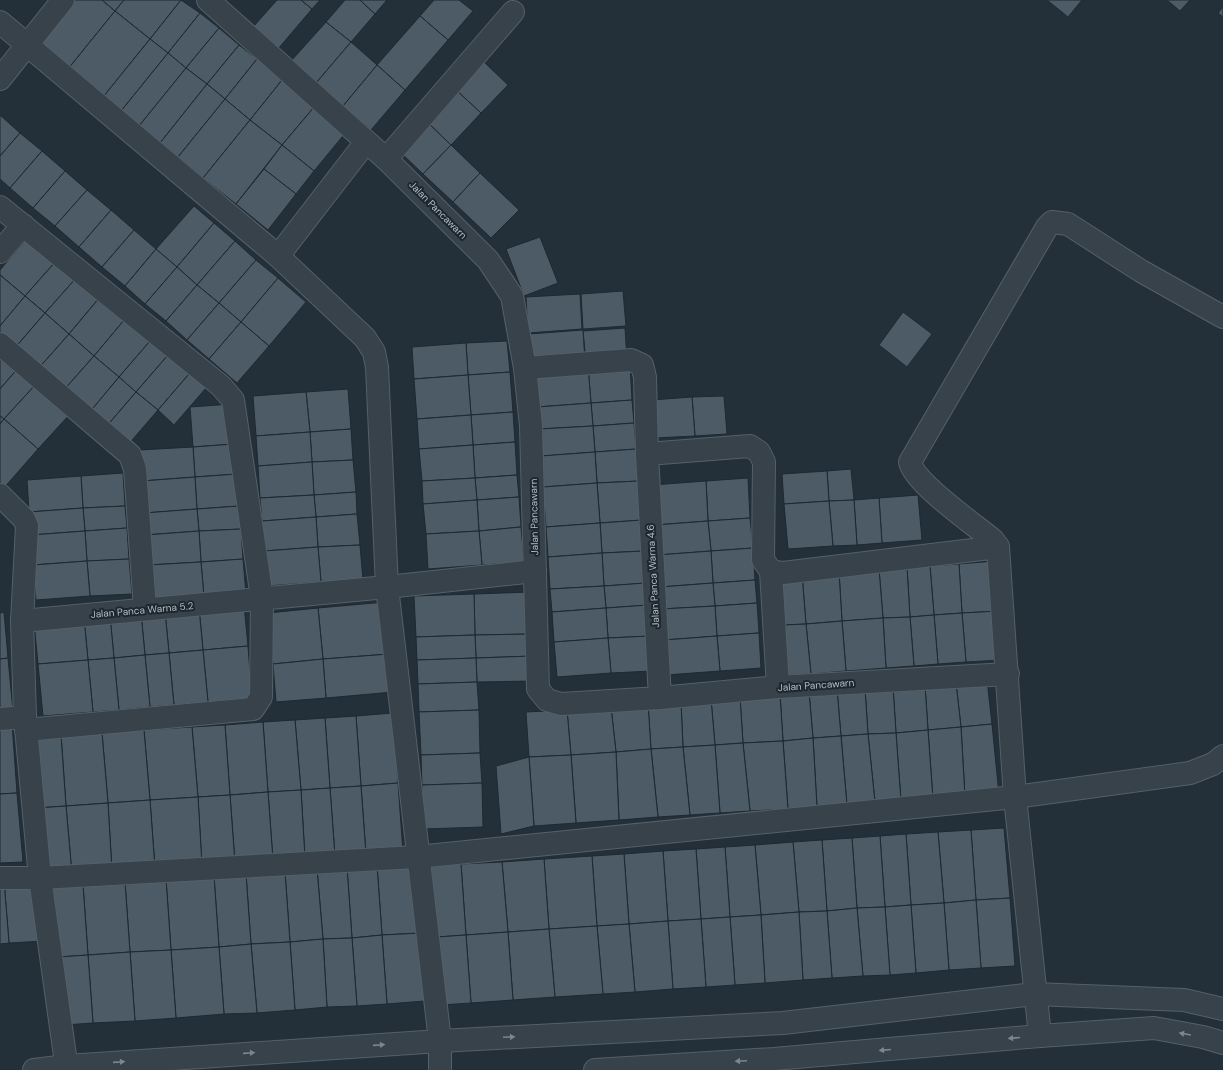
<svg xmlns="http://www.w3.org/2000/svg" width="1223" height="1070" viewBox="0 0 1223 1070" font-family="'DM Sans',sans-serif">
<rect width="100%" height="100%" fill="#23303a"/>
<g fill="#4c5b65" stroke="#1e2931">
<path d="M73 0H102L115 11 68 69 38 44Z"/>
<path d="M102 0H124L115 11Z"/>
<path d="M124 0H181L150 39 115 11Z"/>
<path d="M181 0 200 13 168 53 150 39Z"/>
<path d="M277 0H301L312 9 278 49 253 27Z"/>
<path d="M301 0H320L312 9Z"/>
<path d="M345 0H360L375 14 351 42 326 22Z"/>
<path d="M360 0H387L375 14Z"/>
<path d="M434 0H459L473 11 448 40 420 16Z"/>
<path d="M1047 0H1082L1068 17Z"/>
<path d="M1167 0H1190L1180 11Z"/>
<path d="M1223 7V17L1218 13Z"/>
<path d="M115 11 150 39 103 97 68 69Z"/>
<path d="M200 13 219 28 186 68 168 53Z"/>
<path d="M420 16 448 40 405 90 377 65Z"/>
<path d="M326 22 351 42 316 83 291 61Z"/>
<path d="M219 28 239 45 207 84 186 68Z"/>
<path d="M150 39 168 53 121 111 103 97Z"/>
<path d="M351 42 377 65 343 106 316 83Z"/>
<path d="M239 45 257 59 225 99 207 84Z"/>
<path d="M168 53 186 68 139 126 121 111Z"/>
<path d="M257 59 282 80 250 120 225 99Z"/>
<path d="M482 60 508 85 481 113 455 89Z"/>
<path d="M377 65 405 90 371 130 343 106Z"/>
<path d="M186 68 207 84 160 143 139 126Z"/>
<path d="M282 80 315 106 282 145 250 120Z"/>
<path d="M207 84 225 99 178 157 160 143Z"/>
<path d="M455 89 481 113 451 145 425 120Z"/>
<path d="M225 99 250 120 203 178 178 157Z"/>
<path d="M315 106 347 131 314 171 282 145Z"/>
<path d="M0 115 20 133 0 156Z"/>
<path d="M250 120 282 145 236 204 203 178Z"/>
<path d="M425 120 451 145 423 174 397 149Z"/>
<path d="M20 133 42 151 10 188 0 179V156Z"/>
<path d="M282 145 314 171 296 194 264 169Z"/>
<path d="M451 145 480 173 453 202 423 174Z"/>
<path d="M42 151 65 171 33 208 10 188Z"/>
<path d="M264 169 296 194 268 230 236 204Z"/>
<path d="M65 171 87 190 55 226 33 208Z"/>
<path d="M480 173 519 210 491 238 453 202Z"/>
<path d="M87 190 111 210 79 247 55 226Z"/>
<path d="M194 206 214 223 177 267 156 249Z"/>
<path d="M111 210 134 230 102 267 79 247Z"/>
<path d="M214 223 235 241 197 285 177 267Z"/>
<path d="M134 230 156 249 125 286 102 267Z"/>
<path d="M29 236 57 260 25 296 0 275V270Z"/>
<path d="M540 237 558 283 524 296 506 249Z"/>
<path d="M235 241 256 260 219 303 197 285Z"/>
<path d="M156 249 177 267 145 304 125 286Z"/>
<path d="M57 260 77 277 45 313 25 296Z"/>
<path d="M256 260 278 278 241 322 219 303Z"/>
<path d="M177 267 197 285 166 321 145 304Z"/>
<path d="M0 275 25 296 0 326Z"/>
<path d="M77 277 100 297 69 334 45 313Z"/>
<path d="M278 278 306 302 269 346 241 322Z"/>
<path d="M197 285 219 303 187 340 166 321Z"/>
<path d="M623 291 626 326 583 329 581 294Z"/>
<path d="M580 294 582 329 528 333 526 297Z"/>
<path d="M25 296 45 313 14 349 0 337V326Z"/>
<path d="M100 297 125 319 94 356 69 334Z"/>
<path d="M219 303 241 322 209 359 187 340Z"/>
<path d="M903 312 932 334 907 367 879 345Z"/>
<path d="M45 313 69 334 38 369 14 349Z"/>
<path d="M125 319 150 341 119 377 94 356Z"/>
<path d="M241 322 269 346 237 383 209 359Z"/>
<path d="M625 328 627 359 586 362 583 331Z"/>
<path d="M583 330 585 361 531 364 529 334Z"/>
<path d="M69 334 94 356 63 391 38 369Z"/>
<path d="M150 341 168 355 136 392 119 377Z"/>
<path d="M507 341 510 372 468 375 466 343Z"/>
<path d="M466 343 468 375 414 379 412 347Z"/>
<path d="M0 350 19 367 0 389Z"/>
<path d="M168 355 189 374 158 410 136 392Z"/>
<path d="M94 356 119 377 89 413 63 391Z"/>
<path d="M630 364 632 400 591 403 588 366Z"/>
<path d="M588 366 591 403 537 407 534 370Z"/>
<path d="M19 367 37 383 4 419 0 416V389Z"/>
<path d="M510 372 513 412 471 415 468 375Z"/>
<path d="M189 374 206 388 174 425 158 410Z"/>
<path d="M468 375 471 415 417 419 414 379Z"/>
<path d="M119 377 136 392 106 427 89 413Z"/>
<path d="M37 383 71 413 38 449 4 419Z"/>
<path d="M348 389 351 429 310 432 306 392Z"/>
<path d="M136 392 158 410 127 446 106 427Z"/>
<path d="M306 392 310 432 256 436 253 396Z"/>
<path d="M724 396 727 434 695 436 692 397Z"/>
<path d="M692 397 695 436 655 438 652 400Z"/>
<path d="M632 400 634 423 593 426 591 403Z"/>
<path d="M591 403 593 426 539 429 537 407Z"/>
<path d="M232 404 234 444 193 447 190 407Z"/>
<path d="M513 412 515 442 473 445 471 415Z"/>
<path d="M471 415 473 445 419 449 417 419Z"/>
<path d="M0 416 4 419 0 424Z"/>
<path d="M4 419 38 449 3 489 0 486V424Z"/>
<path d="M634 423 636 449 595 452 593 426Z"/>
<path d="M593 426 595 452 541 456 539 429Z"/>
<path d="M351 429 353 460 312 462 310 432Z"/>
<path d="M310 432 312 462 258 466 256 436Z"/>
<path d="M515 442 517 475 475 478 473 445Z"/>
<path d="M234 444 237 474 195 477 193 447Z"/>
<path d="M473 445 475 478 422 481 419 449Z"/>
<path d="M193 447 195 477 142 481 139 450Z"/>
<path d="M636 449 639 481 597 483 595 452Z"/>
<path d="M595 452 597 483 543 487 541 456Z"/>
<path d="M353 460 356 492 314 495 312 462Z"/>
<path d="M312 462 314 495 260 498 258 466Z"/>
<path d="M851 469 854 500 829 501 827 471Z"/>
<path d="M827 471 829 501 784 504 782 474Z"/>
<path d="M123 473 125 506 83 508 81 476Z"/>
<path d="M237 474 239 506 197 509 195 477Z"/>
<path d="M517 475 519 497 477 500 475 478Z"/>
<path d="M81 476 83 508 29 512 27 480Z"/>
<path d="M195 477 197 509 144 513 142 481Z"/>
<path d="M475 478 477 500 423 504 422 481Z"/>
<path d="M748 478 750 518 708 521 706 481Z"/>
<path d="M639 481 642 520 600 523 597 483Z"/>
<path d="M706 481 708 521 655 525 652 485Z"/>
<path d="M597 483 600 523 546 527 543 487Z"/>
<path d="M356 492 357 514 316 517 314 495Z"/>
<path d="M314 495 316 517 262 521 260 498Z"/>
<path d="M918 495 922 540 882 543 879 498Z"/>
<path d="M519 497 521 527 479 531 477 500Z"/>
<path d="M879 498 882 543 857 545 854 500Z"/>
<path d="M477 500 479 531 426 534 423 504Z"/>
<path d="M854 500 857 545 833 546 829 501Z"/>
<path d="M829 501 833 546 788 549 784 504Z"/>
<path d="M125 506 127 528 85 531 83 508Z"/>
<path d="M239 506 241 529 199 531 197 509Z"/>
<path d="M83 508 85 531 31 535 29 512Z"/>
<path d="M197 509 199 531 145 535 144 513Z"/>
<path d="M357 514 360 545 318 547 316 517Z"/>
<path d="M316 517 318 547 264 551 262 521Z"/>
<path d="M750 518 753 548 711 551 708 521Z"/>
<path d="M642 520 644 551 602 553 600 523Z"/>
<path d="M708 521 711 551 657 555 655 525Z"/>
<path d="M600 523 602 553 548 557 546 527Z"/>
<path d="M521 527 524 562 482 565 479 531Z"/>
<path d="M127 528 129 559 87 561 85 531Z"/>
<path d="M241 529 243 559 201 562 199 531Z"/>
<path d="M85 531 87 561 33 565 31 535Z"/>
<path d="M199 531 201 562 148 565 145 535Z"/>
<path d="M479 531 482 565 428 569 426 534Z"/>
<path d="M360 545 363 580 321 582 318 547Z"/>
<path d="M318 547 321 582 267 586 264 551Z"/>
<path d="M753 548 755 580 713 583 711 551Z"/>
<path d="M644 551 646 583 604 586 602 553Z"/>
<path d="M711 551 713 583 660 587 657 555Z"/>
<path d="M602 553 604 586 550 589 548 557Z"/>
<path d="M129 559 132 594 90 596 87 561Z"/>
<path d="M243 559 246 594 204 597 201 562Z"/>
<path d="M87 561 90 596 36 600 33 565Z"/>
<path d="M995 561 999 611 962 613 959 564Z"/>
<path d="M201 562 204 597 150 600 148 565Z"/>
<path d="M959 564 962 613 934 615 930 566Z"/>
<path d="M930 566 934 615 910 617 907 567Z"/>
<path d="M907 567 910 617 883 618 879 569Z"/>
<path d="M879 569 883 618 842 621 839 572Z"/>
<path d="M839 572 842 621 806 624 802 574Z"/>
<path d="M802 574 806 624 784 625 780 575Z"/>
<path d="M755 580 757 603 715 606 713 583Z"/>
<path d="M646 583 648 605 606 608 604 586Z"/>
<path d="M713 583 715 606 661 609 660 587Z"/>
<path d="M604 586 606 608 552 612 550 589Z"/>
<path d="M531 592 532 634 475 635 474 594Z"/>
<path d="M474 594 475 635 416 637 414 596Z"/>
<path d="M385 602 389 654 323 659 318 608Z"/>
<path d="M757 603 759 633 717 636 715 606Z"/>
<path d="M244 605 248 646 203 650 199 608Z"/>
<path d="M648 605 650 636 608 638 606 608Z"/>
<path d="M715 606 717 636 664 640 661 609Z"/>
<path d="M199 608 203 650 169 653 165 611Z"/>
<path d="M318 608 323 659 273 664 268 613Z"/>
<path d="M606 608 608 638 554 642 552 612Z"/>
<path d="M165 611 169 653 145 655 141 613Z"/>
<path d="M999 611 1002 660 966 662 962 613Z"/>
<path d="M4 612 8 658 0 659V613Z"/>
<path d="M141 613 145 655 114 658 110 616Z"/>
<path d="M962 613 966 662 938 664 934 615Z"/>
<path d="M934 615 938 664 914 666 910 617Z"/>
<path d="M110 616 114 658 88 660 84 618Z"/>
<path d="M910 617 914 666 886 668 883 618Z"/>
<path d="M84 618 88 660 38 664 34 622Z"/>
<path d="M883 618 886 668 846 671 842 621Z"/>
<path d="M842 621 846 671 811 674 806 624Z"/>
<path d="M806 624 811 674 787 675 784 625Z"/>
<path d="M759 633 761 668 720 671 717 636Z"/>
<path d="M532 634 533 656 476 658 475 635Z"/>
<path d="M475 635 476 658 417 660 416 637Z"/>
<path d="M650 636 652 671 611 673 608 638Z"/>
<path d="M717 636 720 671 666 675 664 640Z"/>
<path d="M608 638 611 673 557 677 554 642Z"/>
<path d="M248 646 252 698 208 702 203 650Z"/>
<path d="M203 650 208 702 174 705 169 653Z"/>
<path d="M169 653 174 705 150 707 145 655Z"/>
<path d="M389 654 393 692 326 698 323 659Z"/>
<path d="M145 655 150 707 119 710 114 658Z"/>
<path d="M533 656 534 681 477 682 476 658Z"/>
<path d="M8 658 13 711 0 712V659Z"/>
<path d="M114 658 119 710 93 712 88 660Z"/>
<path d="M476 658 477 682 418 684 417 660Z"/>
<path d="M323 659 326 698 276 702 273 664Z"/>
<path d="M88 660 93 712 43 716 38 664Z"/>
<path d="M987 680 992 724 961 727 956 683Z"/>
<path d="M477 682 479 710 419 712 418 684Z"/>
<path d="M956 683 961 727 928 730 925 685Z"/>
<path d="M925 685 928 730 896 733 893 687Z"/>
<path d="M893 687 896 733 868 734 865 688Z"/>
<path d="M865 688 868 734 841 736 837 689Z"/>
<path d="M837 689 841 736 813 738 809 692Z"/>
<path d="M809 692 813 738 783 741 780 694Z"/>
<path d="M780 694 783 741 743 743 740 697Z"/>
<path d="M740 697 743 743 715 745 711 699Z"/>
<path d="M711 699 715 745 683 747 681 702Z"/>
<path d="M681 702 683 747 651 749 648 703Z"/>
<path d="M648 703 651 749 616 752 611 707Z"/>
<path d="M611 707 616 752 571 755 567 710Z"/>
<path d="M479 710 480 753 421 755 419 712Z"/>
<path d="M567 710 571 755 529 757 526 712Z"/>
<path d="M393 713 398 783 361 786 356 716Z"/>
<path d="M356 716 361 786 330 788 325 718Z"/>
<path d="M325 718 330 788 301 790 295 720Z"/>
<path d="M295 720 301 790 268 792 263 722Z"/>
<path d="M263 722 268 792 230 795 225 725Z"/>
<path d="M12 723 17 793 0 794V724Z"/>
<path d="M992 724 999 794 965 797 961 727Z"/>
<path d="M225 725 230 795 198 797 192 727Z"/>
<path d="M192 727 198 797 150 800 144 730Z"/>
<path d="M961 727 965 797 933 799 928 730Z"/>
<path d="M144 730 150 800 108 803 102 733Z"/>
<path d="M928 730 933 799 901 801 896 733Z"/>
<path d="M102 733 108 803 66 806 61 735Z"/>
<path d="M896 733 901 801 875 802 868 734Z"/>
<path d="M868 734 875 802 847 805 841 736Z"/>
<path d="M61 735 66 806 37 808 32 738Z"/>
<path d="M841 736 847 805 817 807 813 738Z"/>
<path d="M813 738 817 807 788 809 783 741Z"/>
<path d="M783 741 788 809 750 811 743 743Z"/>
<path d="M743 743 750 811 720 813 715 745Z"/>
<path d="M715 745 720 813 690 815 683 747Z"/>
<path d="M683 747 690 815 658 817 651 749Z"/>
<path d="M651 749 658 817 619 820 616 752Z"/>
<path d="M616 752 619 820 576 823 571 755Z"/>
<path d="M480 753 482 783 422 785 421 755Z"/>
<path d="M571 755 576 823 534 826 529 757Z"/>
<path d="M529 757 534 826 501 834 496 766Z"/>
<path d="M398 783 403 852 366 854 361 786Z"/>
<path d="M482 783 483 827 423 829 422 785Z"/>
<path d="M361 786 366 854 335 856 330 788Z"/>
<path d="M330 788 335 856 305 858 301 790Z"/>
<path d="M301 790 305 858 273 860 268 792Z"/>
<path d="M268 792 273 860 235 863 230 795Z"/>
<path d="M17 793 23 862 0 863V794Z"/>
<path d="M230 795 235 863 202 865 198 797Z"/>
<path d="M198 797 202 865 155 868 150 800Z"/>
<path d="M150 800 155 868 112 871 108 803Z"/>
<path d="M108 803 112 871 72 874 66 806Z"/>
<path d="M66 806 72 874 42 876 37 808Z"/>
<path d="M1004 828 1010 898 976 900 971 830Z"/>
<path d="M971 830 976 900 944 903 938 832Z"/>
<path d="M938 832 944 903 911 905 906 834Z"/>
<path d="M906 834 911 905 885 907 880 836Z"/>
<path d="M880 836 885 907 857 908 852 838Z"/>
<path d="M852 838 857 908 827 911 822 840Z"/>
<path d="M822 840 827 911 799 912 793 842Z"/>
<path d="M793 842 799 912 761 915 755 845Z"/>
<path d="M755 845 761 915 730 917 725 847Z"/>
<path d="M725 847 730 917 701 919 696 849Z"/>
<path d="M696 849 701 919 668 921 663 851Z"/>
<path d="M663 851 668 921 629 924 624 854Z"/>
<path d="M624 854 629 924 597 926 592 856Z"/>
<path d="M592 856 597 926 549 929 544 859Z"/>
<path d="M544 859 549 929 508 932 502 862Z"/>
<path d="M415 862 421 933 382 935 377 865Z"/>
<path d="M502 862 508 932 466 935 461 864Z"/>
<path d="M461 864 466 935 437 937 431 866Z"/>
<path d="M377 865 382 935 352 938 347 867Z"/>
<path d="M347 867 352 938 323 939 317 869Z"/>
<path d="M317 869 323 939 290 942 285 872Z"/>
<path d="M285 872 290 942 251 944 246 874Z"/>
<path d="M246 874 251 944 219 947 214 876Z"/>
<path d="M214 876 219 947 171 950 166 879Z"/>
<path d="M38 879 44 941 9 943 4 881Z"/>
<path d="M166 879 171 950 130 952 125 882Z"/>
<path d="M0 881H4L9 943 0 944Z"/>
<path d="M125 882 130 952 88 955 83 885Z"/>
<path d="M83 885 88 955 58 957 53 887Z"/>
<path d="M1010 898 1015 966 981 968 976 900Z"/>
<path d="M976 900 981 968 949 970 944 903Z"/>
<path d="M944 903 949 970 916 973 911 905Z"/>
<path d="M911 905 916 973 890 975 885 907Z"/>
<path d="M885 907 890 975 863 976 857 908Z"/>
<path d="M857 908 863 976 832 978 827 911Z"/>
<path d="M827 911 832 978 803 980 799 912Z"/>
<path d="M799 912 803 980 765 983 761 915Z"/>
<path d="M761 915 765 983 735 985 730 917Z"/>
<path d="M730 917 735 985 706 987 701 919Z"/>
<path d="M701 919 706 987 673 989 668 921Z"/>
<path d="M668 921 673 989 635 992 629 924Z"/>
<path d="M629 924 635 992 603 994 597 926Z"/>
<path d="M597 926 603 994 555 997 549 929Z"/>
<path d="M549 929 555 997 513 1000 508 932Z"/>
<path d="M508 932 513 1000 471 1003 466 935Z"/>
<path d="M421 933 425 1001 387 1004 382 935Z"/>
<path d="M382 935 387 1004 357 1006 352 938Z"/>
<path d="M466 935 471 1003 441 1005 437 937Z"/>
<path d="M352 938 357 1006 327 1007 323 939Z"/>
<path d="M323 939 327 1007 295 1010 290 942Z"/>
<path d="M290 942 295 1010 257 1013 251 944Z"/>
<path d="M251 944 257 1013 224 1014 219 947Z"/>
<path d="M219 947 224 1014 176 1018 171 950Z"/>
<path d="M171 950 176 1018 135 1021 130 952Z"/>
<path d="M130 952 135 1021 93 1023 88 955Z"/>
<path d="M88 955 93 1023 64 1025 58 957Z"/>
</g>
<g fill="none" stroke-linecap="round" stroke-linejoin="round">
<g stroke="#556068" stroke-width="24">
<g id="minor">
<path d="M208 0 386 159 488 260 512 296 525 368 531 426 538 689 547 700 561 704 660 698 778 687 1008 674"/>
<path d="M0 22 278 256 365 338 374 352 377 367 387 587 440 1041V1070"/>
<path d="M0 79 63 0"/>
<path d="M386 159 513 12"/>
<path d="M0 207 221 386 233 400 262 598 261 697 253 709 26 730"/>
<path d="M0 252 23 225"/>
<path d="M278 256 366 142"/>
<path d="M0 344 130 455 135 469 145 609"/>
<path d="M525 368 631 360 642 365 645 377 647 454 660 698"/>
<path d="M647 454 750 446 759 452 764 462 763 560 771 571 783 573 998 547 1015 797 1040 1036"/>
<path d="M0 495 24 519 27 526 22 621 25 717 40 878 67 1070"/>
<path d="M998 547 993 540C975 525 914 483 910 462L1047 227 1052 222 1068 224 1141 271 1223 317"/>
<path d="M771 571 778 687"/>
<path d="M22 621 387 587 535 571"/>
<path d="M0 719 25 717"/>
<path d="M0 878H40L417 857 1015 797 1190 773 1213 764 1223 756"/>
<path d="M34 1070 67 1066 440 1041 783 1023 1034 994 1184 1000 1223 1009"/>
<path d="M595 1070 774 1059 1040 1036 1154 1028 1203 1037 1223 1043"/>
</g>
</g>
<use href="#minor" stroke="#37424b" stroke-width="22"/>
</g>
<defs><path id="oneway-solid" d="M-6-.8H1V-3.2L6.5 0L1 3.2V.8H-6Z"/></defs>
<g fill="#7b868f">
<use href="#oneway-solid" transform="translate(1185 1034) rotate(-170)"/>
<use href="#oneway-solid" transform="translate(509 1037) rotate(-3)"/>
<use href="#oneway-solid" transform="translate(1014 1038) rotate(175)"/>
<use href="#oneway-solid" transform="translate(379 1045) rotate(-4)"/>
<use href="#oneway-solid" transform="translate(885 1050) rotate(175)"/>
<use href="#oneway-solid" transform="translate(249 1053) rotate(-4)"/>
<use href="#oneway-solid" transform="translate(741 1061) rotate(177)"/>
<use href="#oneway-solid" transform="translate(119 1062) rotate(-4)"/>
</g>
<g text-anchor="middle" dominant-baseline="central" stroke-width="4" stroke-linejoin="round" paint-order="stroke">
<g font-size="10" fill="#b2bdc6" stroke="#1c272f">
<text transform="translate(438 210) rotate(45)">Jalan Pancawarn</text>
<text transform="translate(534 517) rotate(-91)">Jalan Pancawarn</text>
<text transform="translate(653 576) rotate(-93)">Jalan Panca Warna 4.6</text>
<text transform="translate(142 610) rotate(-5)">Jalan Panca Warna 5.2</text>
<text transform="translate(816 685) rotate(-4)">Jalan Pancawarn</text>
</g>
</g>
</svg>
